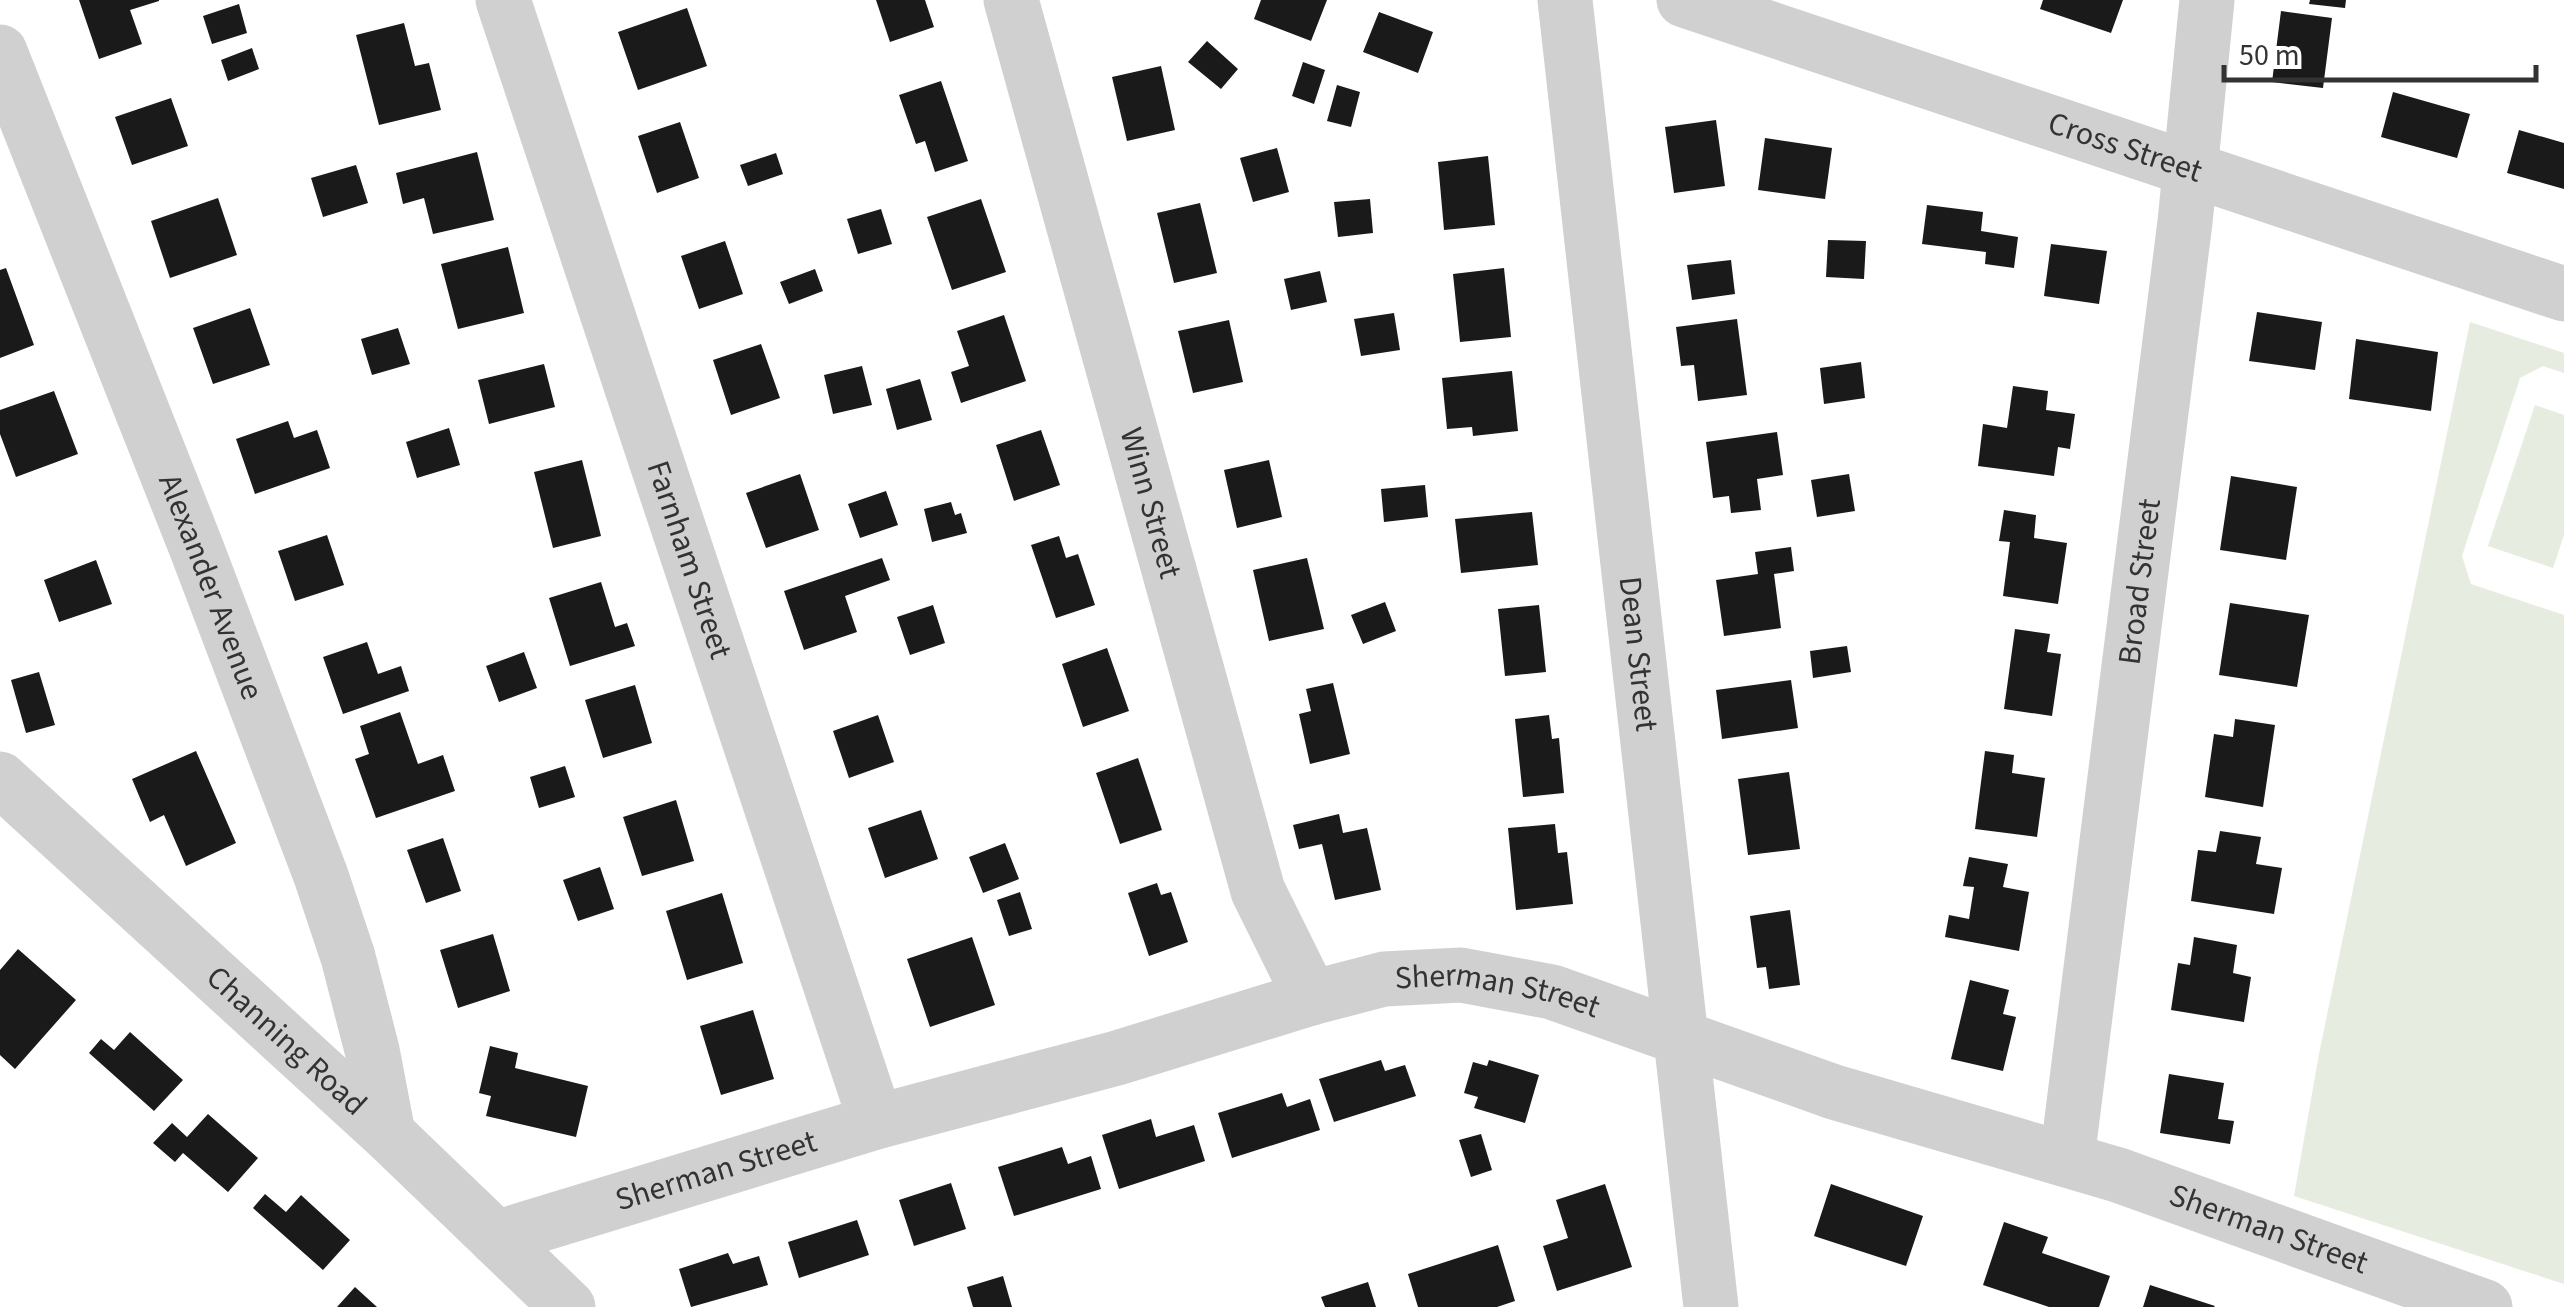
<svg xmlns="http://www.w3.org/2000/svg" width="2564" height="1307" viewBox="0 0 2564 1307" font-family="'Source Sans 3',sans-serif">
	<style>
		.green { fill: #e6ecdf }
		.building { fill: #1a1a1a }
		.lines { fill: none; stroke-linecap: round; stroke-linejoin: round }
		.minor { stroke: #d0d0d0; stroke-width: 55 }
		.labels { text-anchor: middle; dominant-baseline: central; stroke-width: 10; stroke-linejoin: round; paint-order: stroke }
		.street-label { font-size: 32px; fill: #333; stroke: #fff }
	</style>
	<rect width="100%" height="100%" fill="#fff"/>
	<path class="green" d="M2470,322l94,31v20l-21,-7 -23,12 -58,178 9,28 93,31v669l-270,-88 25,-142z
		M2535,405l29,10v120l-11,33 -65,-22z"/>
	<path class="building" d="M79,0h80v1l-29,9 12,34 -43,15z
		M876,0h49l9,27 -44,15z
		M1261,0h66l-16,41 -57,-22z
		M2043,0h80l-12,33 -71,-24z
		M2310,0h36l-1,8 -36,-4z
		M239,4l8,29 -35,11 -9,-28z
		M687,8l20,58 -69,24 -20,-58z
		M2281,11l51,7 -9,70 -51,-6z
		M1379,12l54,20 -15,41 -55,-21z
		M404,23l11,43 14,-3 12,47 -62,15 -23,-90z
		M1207,41l31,28 -17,20 -33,-27z
		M252,48l7,21 -31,12 -7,-21z
		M1303,62l22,8 -11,34 -22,-8z
		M1161,66l14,64 -48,11 -15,-64z
		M941,81l27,80 -33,11 -10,-31 -9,3 -17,-49z
		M1337,85l23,7 -9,35 -24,-6z
		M2393,92l77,22 -13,44 -76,-21z
		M171,98l17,48 -56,19 -17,-48z
		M1716,120l9,66 -51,7 -9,-66z
		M680,122l19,56 -42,15 -19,-57z
		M2519,130l45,13v46l-57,-16z
		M1765,138l67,10 -7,51 -67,-9z
		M1277,148l12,44 -36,10 -13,-44z
		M477,152l17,68 -61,14 -9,-36 -21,6 -7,-31z
		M776,153l7,21 -35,12 -8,-21z
		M1488,156l7,69 -51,5 -6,-68z
		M356,165l12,38 -45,14 -12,-39z
		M218,198l19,57 -67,23 -19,-57z
		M981,199l25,73 -54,18 -25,-73z
		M1370,199l3,34 -35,4 -4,-35z
		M1200,203l17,70 -43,10 -17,-70z
		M1927,205l56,7 -2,19 37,6 -4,31 -29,-4 1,-12 -64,-8z
		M881,209l11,35 -34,10 -11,-35z
		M1828,240l38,1 -2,38 -38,-2z
		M725,241l18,53 -44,15 -18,-53z
		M2051,244l56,7 -8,53 -55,-8z
		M508,247l16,66 -66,16 -17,-65z
		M1731,260l4,34 -43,6 -5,-35z
		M6,268l28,77 -34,13v-88z
		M1504,268l7,69 -51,5 -7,-68z
		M815,269l8,22 -34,13 -9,-22z
		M1320,271l7,31 -36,8 -7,-31z
		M250,308l20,57 -57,19 -20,-56z
		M2257,312l65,10 -7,48 -66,-9z
		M1394,313l6,37 -39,6 -7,-37z
		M1004,315l22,66 -65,22 -10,-31 18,-6 -12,-35z
		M1737,319l10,76 -49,6 -4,-36 -13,1 -5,-39z
		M1229,320l14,62 -50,11 -15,-62z
		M398,328l12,36 -38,11 -11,-36z
		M2356,339l82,13 -7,59 -82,-12z
		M761,344l19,54 -49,17 -18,-55z
		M1861,362l4,36 -41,6 -4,-36z
		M544,364l11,43 -66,17 -11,-44z
		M862,366l10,39 -39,9 -9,-39z
		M1512,371l6,60 -45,5 -1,-9 -25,2 -5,-51z
		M920,379l12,41 -35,10 -11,-41z
		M2013,386l35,5 -2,19 29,4 -5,35 -12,-2 -4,29 -76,-10 5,-42 24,4z
		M54,391l24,63 -62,23 -16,-43v-24z
		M288,421l6,17 23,-8 13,38 -75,26 -19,-55z
		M449,428l11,37 -43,13 -11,-36z
		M1041,430l19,55 -46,16 -18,-56z
		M1777,432l6,43 -26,4 4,31 -30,3 -2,-17 -16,2 -7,-56z
		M582,460l19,76 -48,12 -19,-76z
		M1269,460l13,57 -45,11 -13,-58z
		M800,474l19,56 -53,18 -20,-55z
		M1849,474l6,37 -38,6 -6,-37z
		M2231,476l66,11 -11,73 -66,-10z
		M1425,485l3,32 -44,5 -3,-33z
		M886,491l12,34 -38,13 -12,-34z
		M951,502l4,13 6,-2 6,20 -35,9 -8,-33z
		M2004,510l32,5 -2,23 33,5 -9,61 -55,-8 7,-54 -11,-1z
		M1532,512l6,53 -77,8 -6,-54z
		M327,535l17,50 -49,16 -17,-50z
		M1059,536l7,22 12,-4 17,51 -39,13 -25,-73z
		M1791,547l3,24 -20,3 7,54 -57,8 -8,-56 42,-6 -3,-22z
		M882,558l8,22 -45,16 12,36 -53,18 -20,-59z
		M1307,558l17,71 -55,12 -16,-71z
		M96,560l16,44 -53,18 -15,-42z
		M601,582l14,45 12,-4 8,23 -65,20 -21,-68z
		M1385,602l11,29 -33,13 -12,-29z
		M2230,603l79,12 -12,72 -78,-12z
		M933,605l12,38 -35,12 -13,-38z
		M1539,605l7,67 -41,4 -7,-67z
		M2015,629l35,5 -3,18 14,2 -9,62 -48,-7z
		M367,642l11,32 23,-8 8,25 -66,23 -20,-57z
		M1847,646l4,26 -38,6 -3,-27z
		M1107,648l22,63 -46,16 -21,-63z
		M524,652l13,36 -38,14 -13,-36z
		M39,672l16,53 -29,8 -15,-53z
		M1791,680l7,48 -76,11 -6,-49z
		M1333,683l17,71 -40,10 -11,-50 12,-3 -5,-22z
		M635,685l17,58 -49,15 -18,-58z
		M400,712l18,52 25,-9 12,36 -79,27 -21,-59 14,-5 -9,-28z
		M878,715l16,47 -45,16 -16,-47z
		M1549,715l3,24 7,-1 5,55 -41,4 -8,-78z
		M2235,719l40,6 -12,82 -58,-10 9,-63 19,3z
		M196,751l40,92 -50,23 -22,-51 -14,7 -18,-43z
		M1985,751l29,4 -2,18 33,5 -8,59 -62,-8z
		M1138,758l24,72 -42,14 -24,-71z
		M565,766l10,31 -36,11 -9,-31z
		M1789,772l11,77 -52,6 -10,-76z
		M676,800l18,61 -52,15 -19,-59z
		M921,810l17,49 -53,19 -17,-50z
		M1339,814l4,19 24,-5 14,62 -46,10 -13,-56 -23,5 -6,-24z
		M1555,824l3,29 9,-1 6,52 -57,6 -8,-82z
		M2220,831l41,6 -5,27 26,4 -8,46 -83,-13 7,-51 18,2z
		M443,838l18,53 -35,12 -19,-53z
		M1005,843l14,36 -36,14 -14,-36z
		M1969,857l39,7 -5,23 26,5 -10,59 -74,-14 4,-22 20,4 5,-32 -11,-1z
		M600,867l14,42 -36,12 -15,-41z
		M1157,883l4,12 10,-3 17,50 -39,14 -21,-63z
		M1020,892l12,37 -23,7 -12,-36z
		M722,893l21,70 -56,17 -21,-69z
		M1790,910l10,75 -31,4 -3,-22 -9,1 -7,-52z
		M493,934l17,57 -52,17 -18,-58z
		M972,937l23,68 -65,22 -23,-68z
		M2194,937l43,8 -4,28 18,4 -7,45 -73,-12 7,-47 12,2z
		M18,949l58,51 -61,69 -15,-14v-85z
		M1970,980l39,10 -6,24 13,3 -13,54 -52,-12z
		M753,1010l21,69 -53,16 -21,-69z
		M130,1032l53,48 -29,31 -65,-58 12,-14 13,11z
		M490,1046l28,7 -3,15 73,18 -12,51 -90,-21 5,-20 -12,-3z
		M1381,1060l4,11 20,-6 11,31 -82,26 -15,-43z
		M1489,1060l50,15 -14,48 -51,-15 4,-11 -14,-4 9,-31 14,4z
		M2169,1074l55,9 -6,36 16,2 -4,23 -70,-11z
		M1282,1093l5,14 23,-8 10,31 -88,28 -14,-45z
		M208,1114l50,44 -30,34 -45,-39 -8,9 -22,-19 19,-20 15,14z
		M1151,1119l5,18 38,-12 11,36 -86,28 -17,-54z
		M1481,1134l11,36 -21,7 -12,-37z
		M1062,1147l6,17 23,-8 10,33 -87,27 -16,-49z
		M951,1183l15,46 -52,17 -15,-46z
		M1605,1184l27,83 -75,24 -14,-45 25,-8 -12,-38z
		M1831,1184l92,32 -17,50 -92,-30z
		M265,1194l21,18 15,-17 49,45 -27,30 -70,-62z
		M857,1220l12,35 -70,23 -11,-36z
		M2004,1222l44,15 -6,16 68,23 -11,31h-50l-66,-22z
		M1498,1245l17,56 -18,6h-79l-10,-33z
		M728,1253l5,11 26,-8 9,29 -77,22 -12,-38z
		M1003,1276l9,31h-39l-6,-20z
		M1368,1282l8,25h-51l-4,-10z
		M2150,1285l65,21 -1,1h-71z
		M355,1287l22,20h-40z"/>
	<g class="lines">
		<g class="minor">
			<path id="s1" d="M503,0l373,1122"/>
			<path id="s2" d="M1011,0l247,891 53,107"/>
			<path id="s3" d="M1565,0l146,1307"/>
			<path id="s4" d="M1684,0l880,294"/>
			<path id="s5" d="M0,52l196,495 125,329 27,81 24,93 16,84"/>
			<path id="s6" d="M0,779l388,355 180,173"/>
			<path id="s7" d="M2067,1159l118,-937 22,-222"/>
			<path id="s8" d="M496,1238l380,-116 241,-64 194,-60 73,-19 77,-4 91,17 282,100 284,83 367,132"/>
		</g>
	</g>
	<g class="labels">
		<g class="street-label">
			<text stroke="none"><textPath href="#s4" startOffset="465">Cross Street</textPath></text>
			<text stroke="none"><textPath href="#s2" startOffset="522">Winn Street</textPath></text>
			<text stroke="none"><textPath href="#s1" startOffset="590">Farnham Street</textPath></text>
			<text stroke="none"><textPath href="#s7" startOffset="582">Broad Street</textPath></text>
			<text stroke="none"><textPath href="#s5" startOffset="575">Alexander Avenue</textPath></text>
			<text stroke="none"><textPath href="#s3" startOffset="658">Dean Street</textPath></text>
			<text stroke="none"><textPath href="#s8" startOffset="1040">Sherman Street</textPath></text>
			<text stroke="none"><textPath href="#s6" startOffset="388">Channing Road</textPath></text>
			<text stroke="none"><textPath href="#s8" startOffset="230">Sherman Street</textPath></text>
			<text stroke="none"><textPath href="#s8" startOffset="1850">Sherman Street</textPath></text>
		</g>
	</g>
	<path d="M2224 65v15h312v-15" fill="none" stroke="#333333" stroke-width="5"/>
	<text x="2239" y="65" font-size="30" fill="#333333" stroke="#ffffff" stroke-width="8" paint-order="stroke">50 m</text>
</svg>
